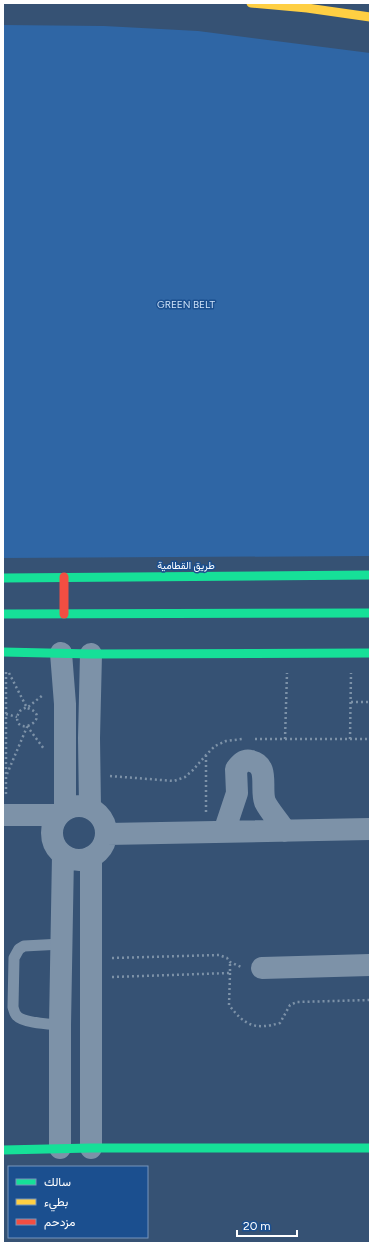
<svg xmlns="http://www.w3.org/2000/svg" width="373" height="1246" viewBox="0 0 373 1246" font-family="Figtree,Vazirmatn,sans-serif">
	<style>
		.green { fill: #2f66a5 }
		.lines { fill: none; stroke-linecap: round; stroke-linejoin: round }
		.path { stroke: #7d92a8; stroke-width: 2.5; stroke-dasharray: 2 3; stroke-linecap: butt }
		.lane { stroke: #7d92a8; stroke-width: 11 }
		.street { stroke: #7d92a8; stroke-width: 22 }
		.fast { stroke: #16e098; stroke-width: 9 }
		.slow { stroke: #ffcf43; stroke-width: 9 }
		.jam { stroke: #f24e42; stroke-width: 9 }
		.labels { text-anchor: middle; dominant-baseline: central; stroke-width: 3; stroke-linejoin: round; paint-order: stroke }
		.park-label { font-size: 10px; fill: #cfe3fa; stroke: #1b4f8f }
		.street-label { font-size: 10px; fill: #fff; stroke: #1b4f8f }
	</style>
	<rect width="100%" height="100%" fill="#365274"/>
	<path class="green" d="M3,25l101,1 94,5 172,22v503l-367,2z"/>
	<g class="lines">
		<path class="path" d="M6,672v123
			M9,673l18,35c27,8 -10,31 -10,9 1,-3 2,-4 3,-6 2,-2 5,-3 8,-4 5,-4 10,-8 15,-12
			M351,702h19
			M6,714l11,3
			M27,726l17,23
			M255,739h115
			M285,739l2,-66
			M350,739l1,-66
			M7,774l20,-47
			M110,776l64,5 11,-4 8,-7 13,-15 9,-9 11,-5 16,-2
			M206,812v-57
			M112,958l107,-3 8,3 3,4 11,5
			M230,973l-1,32c16,21 26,25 51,18l10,-18 7,-3 73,-2
			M112,977l118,-4v-11"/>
		<path class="lane" d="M60,1025c-10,-1 -37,-2 -43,-9 -3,-3 -3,-6 -4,-9l1,-49 5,-9 5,-3 38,-2"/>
		<path class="street" d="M61,653l4,51v105
			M52 833a27 27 0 1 1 54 0a27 27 0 1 1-54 0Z
			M90,807l-1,-69 2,-84
			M3,815h55
			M224,832l13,-39 -1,-24c4,-5 8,-10 15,-8 19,4 9,28 14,41 5,10 14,19 20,29
			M107,834l263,-5
			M262,968l108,-3
			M60,1148v-123l3,-170
			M91,1148v-291"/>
		<path class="fast" d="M3,578l367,-3
			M3,614l367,-1
			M3,652l88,2 279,-1
			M3,1150l88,-2h279"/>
		<path class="slow" d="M251,3l56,5 63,9"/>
		<path class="jam" d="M64,577v37"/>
	</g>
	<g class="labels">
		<g class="park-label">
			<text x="186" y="304">GREEN BELT</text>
		</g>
		<g class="street-label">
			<text x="186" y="565">طريق القطامية</text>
		</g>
	</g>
	<rect width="373" height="1246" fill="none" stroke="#ffffff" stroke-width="8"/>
	<rect x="8" y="1166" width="140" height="72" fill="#1b4f8f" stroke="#7695bc"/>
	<rect x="16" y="1179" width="20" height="6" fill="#16e098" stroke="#7695bc"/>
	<text x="44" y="1186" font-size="12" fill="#ffffff">سالك</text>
	<rect x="16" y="1199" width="20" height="6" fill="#ffcf43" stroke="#7695bc"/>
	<text x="44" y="1206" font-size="12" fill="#ffffff">بطيء</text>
	<rect x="16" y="1219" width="20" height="6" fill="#f24e42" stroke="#7695bc"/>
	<text x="44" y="1226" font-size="12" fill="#ffffff">مزدحم</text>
	<path d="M237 1230v6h60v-6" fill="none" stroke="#ffffff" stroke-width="2"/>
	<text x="243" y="1230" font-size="12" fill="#ffffff" stroke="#1b4f8f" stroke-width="3" paint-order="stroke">20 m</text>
</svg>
